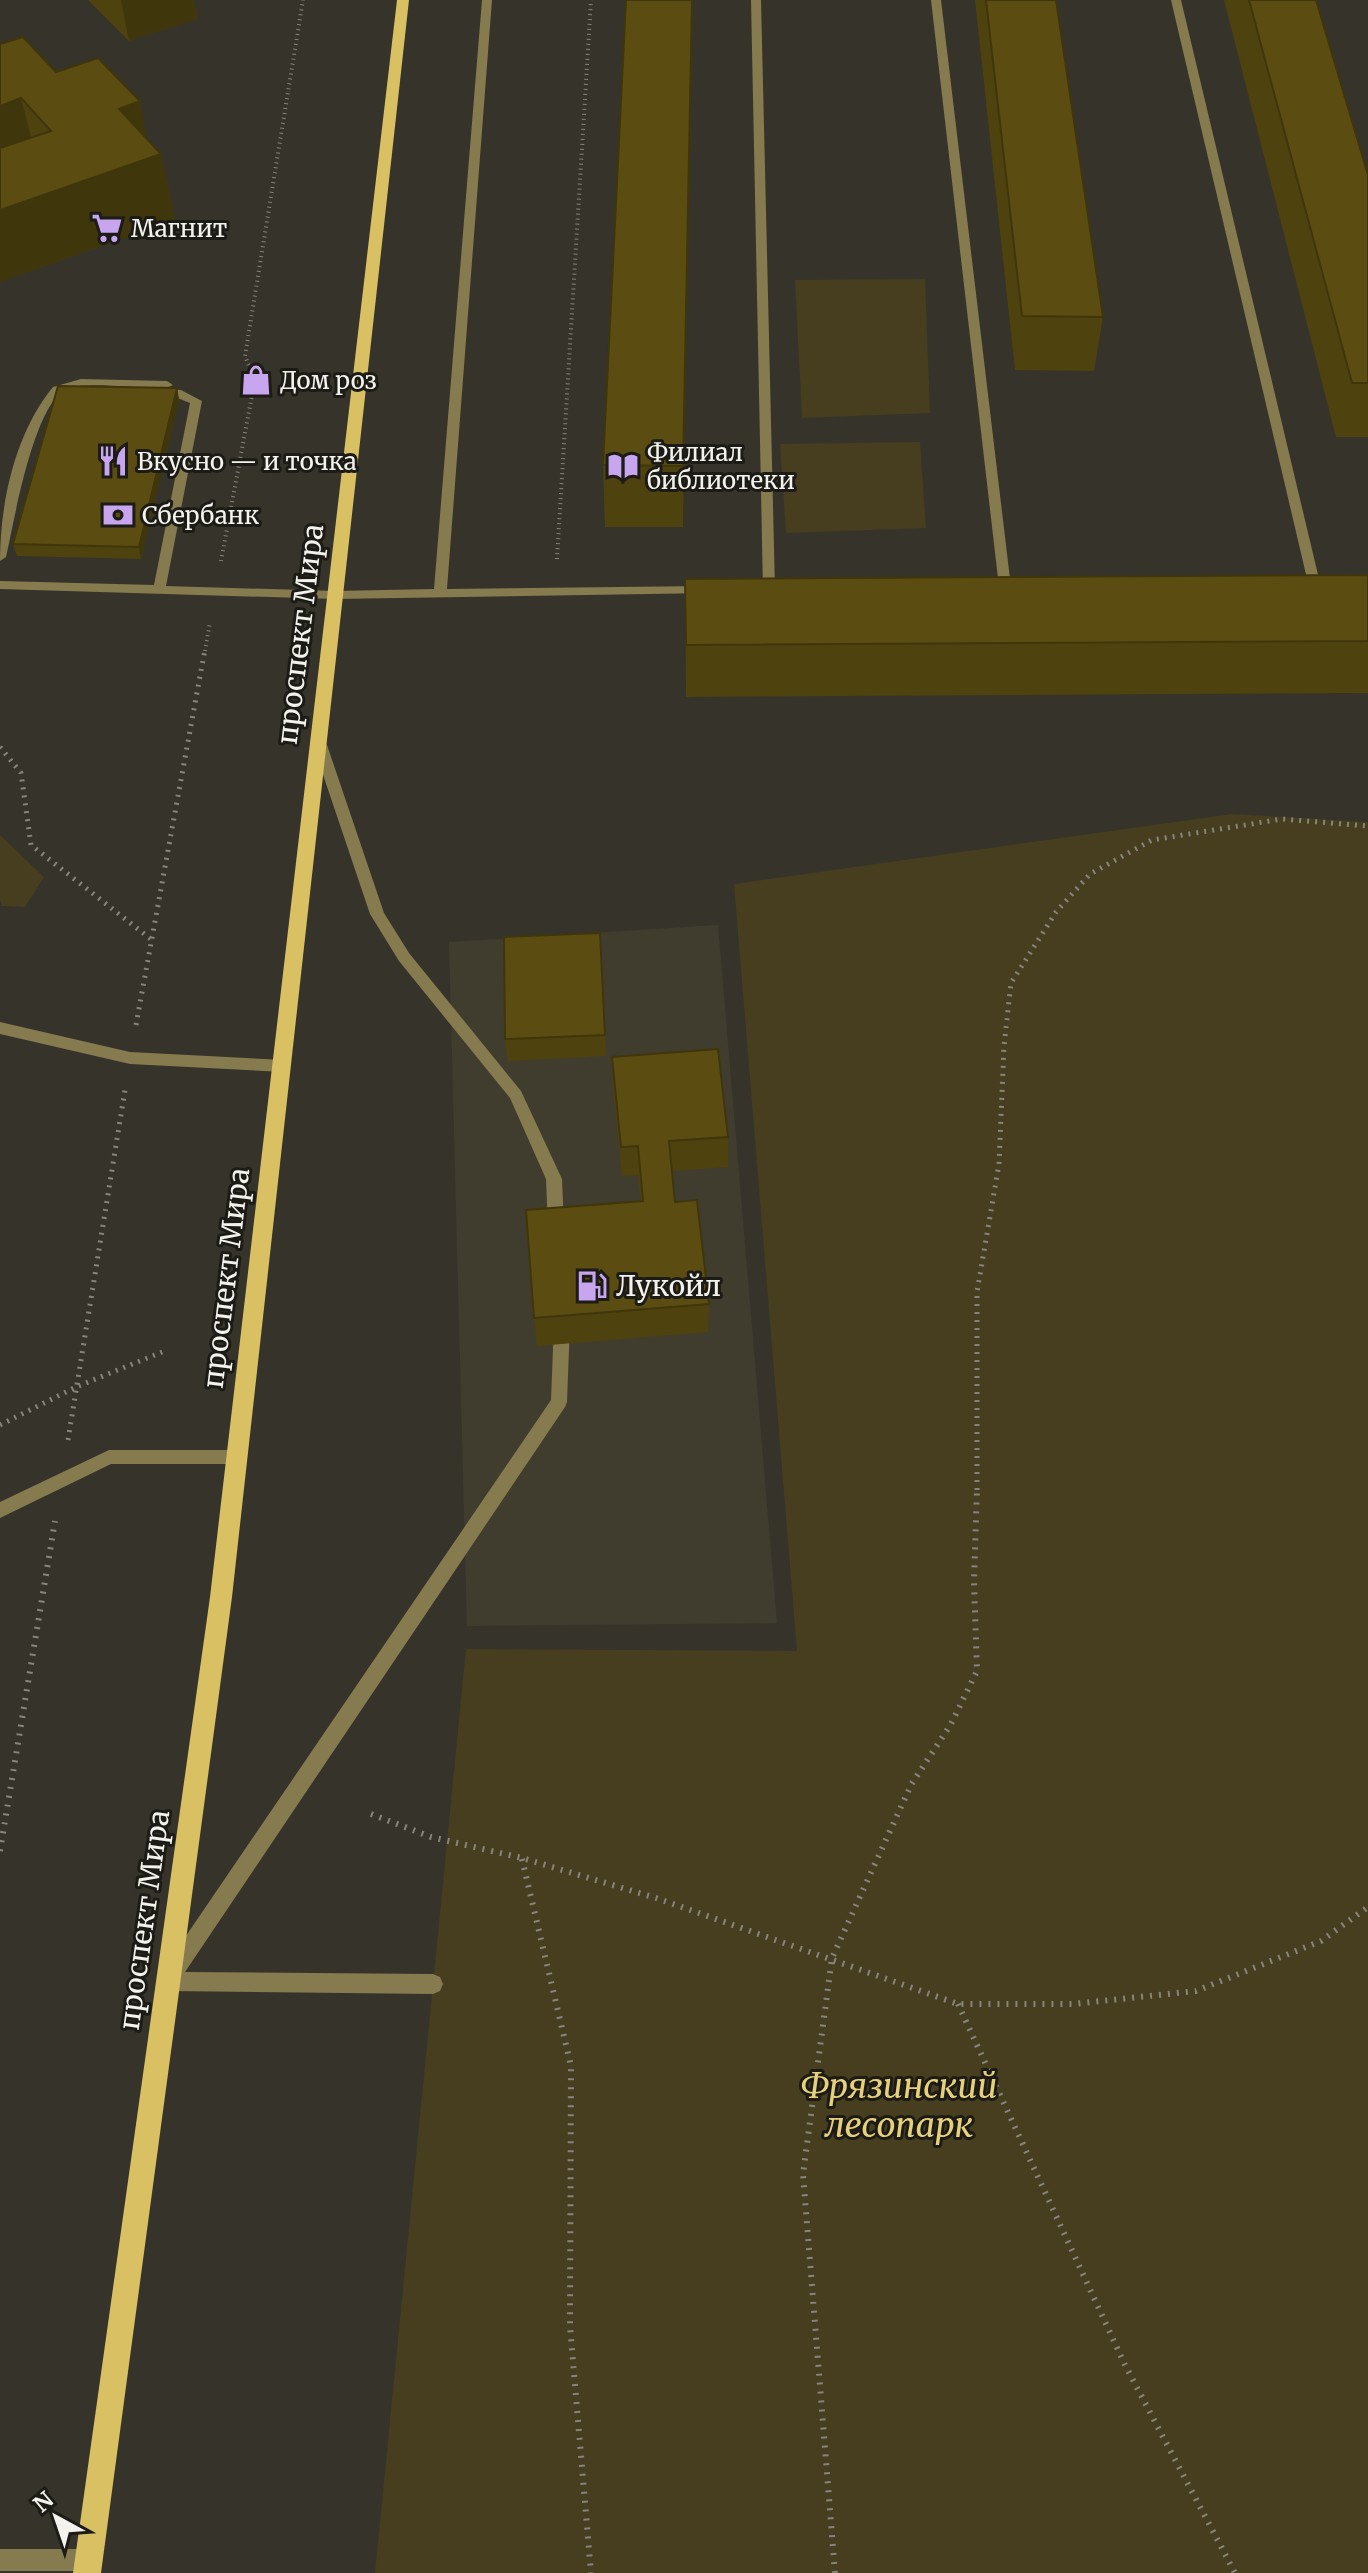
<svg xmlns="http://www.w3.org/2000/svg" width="1368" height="2573" viewBox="0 0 1368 2573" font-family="Merriweather,serif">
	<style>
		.built { fill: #413d2e }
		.green { fill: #463e1f }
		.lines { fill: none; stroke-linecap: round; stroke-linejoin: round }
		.path-far2 { stroke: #87847d; stroke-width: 4; stroke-dasharray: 1 4; stroke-linecap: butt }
		.path-far1 { stroke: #87847d; stroke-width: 5; stroke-dasharray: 2 6; stroke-linecap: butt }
		.path { stroke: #87847d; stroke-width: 6; stroke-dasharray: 2 7; stroke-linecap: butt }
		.lane { fill: #867a4f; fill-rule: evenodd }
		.street { fill: #867a4f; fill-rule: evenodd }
		.primary { fill: #d9c063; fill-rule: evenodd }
		.wall { fill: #4e420f }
		.shaded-wall { fill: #40360c }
		.building { fill: #5b4d11; stroke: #40360c; stroke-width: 2 }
		.labels { text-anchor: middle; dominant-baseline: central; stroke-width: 6; stroke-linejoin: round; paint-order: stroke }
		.far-poi-label { font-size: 24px; fill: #f4f2ec; stroke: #1c1b16; text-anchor: start }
		.street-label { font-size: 28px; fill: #f4f2ec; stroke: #1c1b16 }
		.poi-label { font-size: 28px; fill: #f4f2ec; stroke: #1c1b16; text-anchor: start }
		.near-park-label { font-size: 34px; font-style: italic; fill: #e7d07b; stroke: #1c1b16 }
	</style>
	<rect width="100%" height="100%" fill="#36332a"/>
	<path class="built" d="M718,925l59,698 -310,3 -18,-684z"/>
	<path class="green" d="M925,279l5,134 -128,5 -7,-138z
		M920,442l6,86 -140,5 -6,-89z
		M1232,814l136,8v1751h-993l91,-924 331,2 -63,-767z
		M0,835l44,42 -19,30 -23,-1 -2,-6z"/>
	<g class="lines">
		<path class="path-far2" d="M557,559l34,-559
			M221,561l32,-171 1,-12 -9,-22 58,-356
			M205,651l5,-29"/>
		<path class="path-far1" d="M0,747l21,26 10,72 121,95
			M136,1025l69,-376
			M0,1425l76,-38 91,-37
			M68,1440l57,-350
			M977,1490v-198l22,-128 5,-118 7,-63 45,-71 34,-38 62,-34 130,-21 86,7"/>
		<path class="path" d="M371,1814l60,23 91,21 134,40 302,106h115l123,-13 125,-50 47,-34
			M0,1851l55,-330
			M522,1859l49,207 -1,260 21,247
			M958,2004l167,361 110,208
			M835,2573l-32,-399 29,-216 79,-173 40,-61 26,-53 -3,-89 3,-94"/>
		<path class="lane" d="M482,0h10l-45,589 259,-3 6,4 -1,3 -376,6 -335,-10v-8l154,4 36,-182 -15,-6 -23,-2 -2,-3 5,-4c-22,0 -66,-6 -86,0 -35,11 -55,135 -63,169l-6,4c0,-58 15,-128 53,-174l28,-8 86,2 6,4 -9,4 17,1 21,11 -36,185 169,5 99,-2z
			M751,0h10l14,590 -6,4 -6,-4z
			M931,0h10l70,587 -6,4 -6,-4z
			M1171,0h10l139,583 -6,4 -6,-4z
			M320,740l7,5 57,168 25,40 112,138 41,88 2,49 -2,5h-12l-2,-5 -2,-49 -36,-81 -111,-137 -29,-47 -57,-169z
			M562,1316l6,2 2,5 -3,79 -2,5 -380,565 248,2 7,3 3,7 -3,7 -7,3 -266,-3 -7,-3 -3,-7 3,-7 391,-574 3,-77 2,-5z
			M109,1450h128l6,2 2,5 -2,5 -6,2h-126l-111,54v-16z"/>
		<path class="street" d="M0,1022l130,30 154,8 7,6 -7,6 -154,-8 -130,-30z
			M0,2549h88l8,3 3,8 -3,8 -8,3h-88z"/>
		<path class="primary" d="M397,0h12l-177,1597 -131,976h-28l137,-976z"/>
	</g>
	<path class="wall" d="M88,0h106l3,19 -68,22z
		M693,0l-10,527h-78l-2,-62z
		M975,0h81l47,317 -9,54 -79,-1z
		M1224,0h92l52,175v262h-32z
		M0,44l56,28 91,67 14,15 14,66 -175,62z
		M177,388l2,12 -38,159 -124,-3 -4,-12z
		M1368,575v118l-682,4 -1,-118z
		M600,933l6,123 -98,5 -3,-22z
		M612,1057l116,80v30l-56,4 3,31 34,102 -1,28 -171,14 -3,-28 107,-117 -3,-26 -16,1 -9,-89z"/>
	<path class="shaded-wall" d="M121,0h73l3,19 -68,22z
		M692,0h1l-10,527v-61z
		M21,98l17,66 -38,13v-71z
		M140,101l11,57 10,-4 14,66 -175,62v-72l119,-101z
		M177,388l2,12 -38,159 -2,-12z"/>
	<path class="building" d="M626,0h66l-9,466 -80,-1z
		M986,0h70l47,317 -81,-1z
		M1249,0h67l52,175v208h-16z
		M23,37l33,35 42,-14 42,43 -21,8 42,45 -161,56v-62l51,-17 -30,-33 -21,8v-62z
		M58,386l119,2 -38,159 -126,-3z
		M1368,575v66l-682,4 -1,-66z
		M600,933l5,102 -100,4 -1,-102z
		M718,1049l10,88 -59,4 6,61 22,-2 12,104 -175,14 -8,-108 117,-9 -5,-55 -17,1 -9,-90z"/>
	<defs>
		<g id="supermarket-bare" transform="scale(2.4)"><path d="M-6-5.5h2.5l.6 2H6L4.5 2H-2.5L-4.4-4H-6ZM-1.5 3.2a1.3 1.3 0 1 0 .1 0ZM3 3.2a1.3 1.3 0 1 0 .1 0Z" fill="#c7a6ef" stroke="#1c1b16" stroke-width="2.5" paint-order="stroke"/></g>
		<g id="shop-bare" transform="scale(2.4)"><path d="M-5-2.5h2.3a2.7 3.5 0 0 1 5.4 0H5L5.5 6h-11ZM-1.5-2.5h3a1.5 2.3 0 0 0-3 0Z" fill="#c7a6ef" stroke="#1c1b16" stroke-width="2.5" paint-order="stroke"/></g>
		<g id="restaurant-bare" transform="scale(2.4)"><path d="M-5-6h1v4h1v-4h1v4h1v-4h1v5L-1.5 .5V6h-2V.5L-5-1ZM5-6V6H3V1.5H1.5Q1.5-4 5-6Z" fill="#c7a6ef" stroke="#1c1b16" stroke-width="2.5" paint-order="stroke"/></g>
		<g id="library-bare" transform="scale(2.4)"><path d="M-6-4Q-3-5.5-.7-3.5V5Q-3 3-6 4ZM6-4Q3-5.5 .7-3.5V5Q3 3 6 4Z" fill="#c7a6ef" stroke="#1c1b16" stroke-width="2.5" paint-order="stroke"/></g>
		<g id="bank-bare" transform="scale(2.4)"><path d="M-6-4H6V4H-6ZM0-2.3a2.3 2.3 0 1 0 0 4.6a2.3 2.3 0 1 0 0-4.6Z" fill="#c7a6ef" stroke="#1c1b16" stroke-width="2.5" paint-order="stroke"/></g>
		<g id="fuel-bare" transform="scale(2.4)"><path d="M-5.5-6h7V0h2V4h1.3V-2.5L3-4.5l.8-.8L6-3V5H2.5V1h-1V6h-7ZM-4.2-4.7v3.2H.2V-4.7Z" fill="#c7a6ef" stroke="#1c1b16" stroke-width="2.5" paint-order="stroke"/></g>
	</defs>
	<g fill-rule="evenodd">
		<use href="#supermarket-bare" x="107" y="228"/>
		<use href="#shop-bare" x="256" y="380"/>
		<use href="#restaurant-bare" x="113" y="461"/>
		<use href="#library-bare" x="623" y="466"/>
		<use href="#bank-bare" x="118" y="515"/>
		<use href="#fuel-bare" x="592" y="1286"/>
	</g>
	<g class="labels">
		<g class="far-poi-label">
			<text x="131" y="228">Магнит</text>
			<text x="280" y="380">Дом роз</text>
			<text x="647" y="452">Филиал<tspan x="647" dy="28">библиотеки</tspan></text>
			<text x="137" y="461">Вкусно — и точка</text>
			<text x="142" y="515">Сбербанк</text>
		</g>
		<g class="street-label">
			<text transform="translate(300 634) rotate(-83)">проспект Мира</text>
			<text transform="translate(226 1278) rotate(-83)">проспект Мира</text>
			<text transform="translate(144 1920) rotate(-82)">проспект Мира</text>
		</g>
		<g class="poi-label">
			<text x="616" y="1286">Лукойл</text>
		</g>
		<g class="near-park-label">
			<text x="899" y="2086">Фрязинский<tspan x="899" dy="39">лесопарк</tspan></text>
		</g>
	</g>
	<g transform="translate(56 2517) rotate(320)" stroke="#1c1b16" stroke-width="6" paint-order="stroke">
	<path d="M0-6L14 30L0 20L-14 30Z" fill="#f4f2ec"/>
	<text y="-12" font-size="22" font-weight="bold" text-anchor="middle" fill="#f4f2ec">N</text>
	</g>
</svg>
